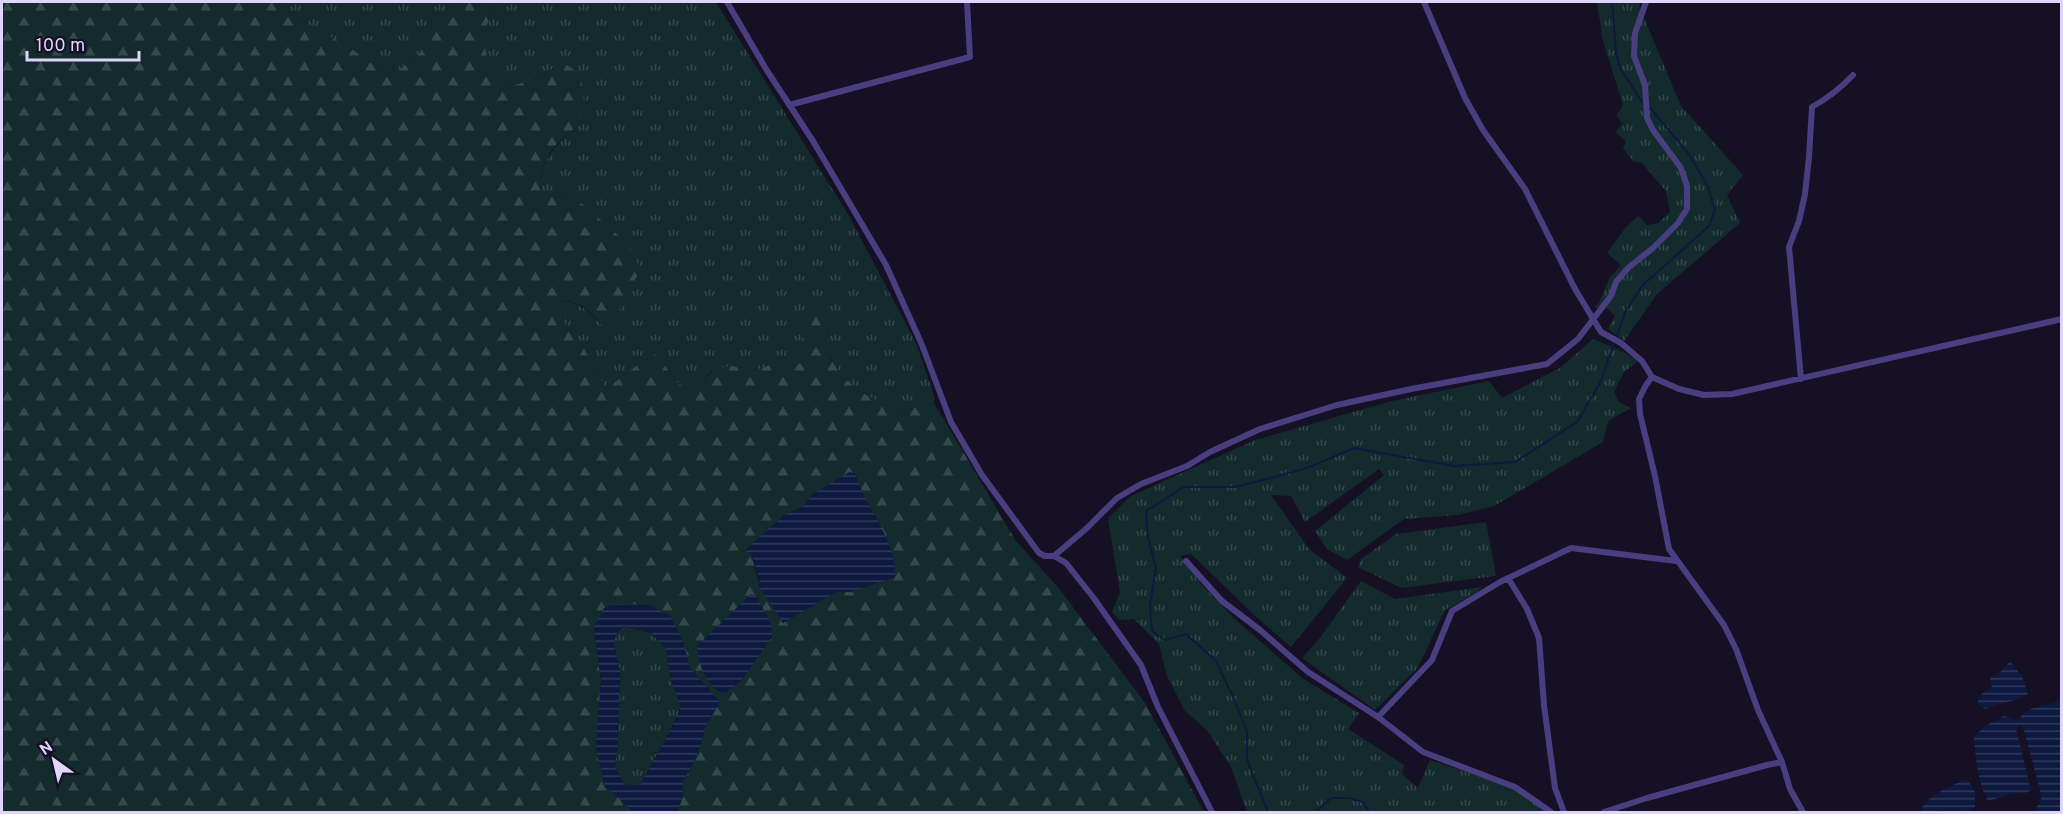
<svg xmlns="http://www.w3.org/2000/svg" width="2063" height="814" viewBox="0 0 2063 814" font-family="Overpass,sans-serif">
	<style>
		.grass { fill: url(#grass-tufts) }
		.forest { fill: url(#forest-firs); fill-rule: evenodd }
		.water { fill: url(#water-rules); fill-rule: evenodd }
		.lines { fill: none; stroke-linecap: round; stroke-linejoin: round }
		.stream { stroke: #0d193f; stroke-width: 2 }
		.minor { stroke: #493e7f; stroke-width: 6 }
	</style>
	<defs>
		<pattern id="grass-tufts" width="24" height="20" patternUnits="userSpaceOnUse" patternTransform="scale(1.5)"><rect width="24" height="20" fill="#132b2d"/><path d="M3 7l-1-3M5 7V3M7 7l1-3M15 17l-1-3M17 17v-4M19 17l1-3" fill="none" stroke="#35494c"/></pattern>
		<pattern id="forest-firs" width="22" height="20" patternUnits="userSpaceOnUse" patternTransform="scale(1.5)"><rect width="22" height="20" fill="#132b2d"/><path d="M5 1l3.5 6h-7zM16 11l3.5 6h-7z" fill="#35494c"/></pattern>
		<pattern id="water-rules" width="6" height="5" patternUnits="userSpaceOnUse" patternTransform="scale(1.5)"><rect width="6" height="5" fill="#0d193f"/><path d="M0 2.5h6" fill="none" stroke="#303a5c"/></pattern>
	</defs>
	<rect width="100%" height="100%" fill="#161024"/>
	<path class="grass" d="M275,2h177c-16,27 -33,67 -67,71l-40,-29 -23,-11z
		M495,2h221l133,214 67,127 19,55 -1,5 -33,8 -6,-1 -36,-19 -15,-13 -15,-23 -1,-39 -25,21 6,17c-6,14 -21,12 -33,8l-18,8 -27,-4 -20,5 -11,15 -12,3 -10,-6 -22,-29 -12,6 -38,29 -24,-44 -17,-21 -6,-23c23,-1 34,15 49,30l4,-11 7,-10 2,-13 16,-20 -59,-77 -26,-4 -12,-5c-2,-28 15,-45 34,-62l-20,-61 -34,17 -12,2c-17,-11 -25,-32 -23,-54 1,-11 10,-20 10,-31z
		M1597,2h44l-2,4 42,100 62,69 -16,20 13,28 -83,71 -33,47 -16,-12 7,-13 -8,-8 -12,-1 4,-4 11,-26 11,-12 -14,-12 19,-26 12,-11 9,9 11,-2 12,-11 -4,-21 -24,-28 -9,-2 -10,-13 3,-6 -10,-10 6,-8 -5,-9 6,-10 -20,-64z
		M1593,339l31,13 14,9 -14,11 -10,20 5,10 12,6 -23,13 -5,21 -109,64 -36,9 -54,4 -57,41 -20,-11 -12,-18 69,-56 -5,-6 -74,53 -14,-26 -20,-1 38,54 38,29 -56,69 -39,-34 -61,-59 -11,2 23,30 31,32 68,60 57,35 -11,16 56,36 -2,9 16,14 12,-28 85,28 33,24h-301l-16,-45 -24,-37 -22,-19 -18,-35 -8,-32 -25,-25 -15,1 -7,-8 8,-20 -12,-74 23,-22 124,-56 137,-39 97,-20 13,17 58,-30z
		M1486,522l10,54 -95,12 -43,-21 3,-8 35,-25z
		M1361,581l34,18 87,-12 -6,6 -31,17 -28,59 -42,41 -73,-52 17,-19z
		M624,626l27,7 15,16 4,28 11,30 -10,22 -31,56 -15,1 -10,-19 3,-29 2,-67 -6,-26 2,-11z"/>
	<path class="forest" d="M2,2h273l47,31 23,11 40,29c34,-4 51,-44 67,-71h43c0,11 -9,20 -10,31 -2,21 6,43 23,54 21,-4 38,-17 58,-22 4,2 9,4 11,8 11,14 7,40 -2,54 -4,6 -12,11 -17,16 -13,13 -20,31 -18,48l12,5 26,4 49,43 11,21 -1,13 -15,20 -3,13 -7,10 -4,12c-13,-16 -26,-33 -49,-31l6,23 17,21 24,44 38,-29 12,-6 22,29 10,6 12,-3 12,-15 5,-3 14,-2 27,4 18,-8c12,4 27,6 33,-8l-6,-17 2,-19 12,-6h6l5,4 1,40 15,22 15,13 36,19 6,1 33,-8 82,138 41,45 88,117 59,109h-532l5,-1 4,-9 3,-22 14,-27 8,-28 14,-23 -30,-34 -8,-29 -33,-34 -35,-1 -20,23 7,53 -5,69 9,37 29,26h-632zM850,472l5,2 40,103 -45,15h-14l-53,31 -26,-46 -5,-22 32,-40 18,-8 11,-13z"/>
	<path class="water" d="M850,472l5,2c11,34 41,65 40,103l-45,15h-14l-53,31 -25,-38 2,-3 -8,-27 -7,-5 39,-35 18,-8 11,-13z
		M751,594l5,2 15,27 1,14 -31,44 -17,13c-17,-7 -27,-31 -27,-48z
		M614,604l35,1 21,11 12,23 8,29 30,34 -14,23 -8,28 -14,27 -3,22 -4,9 -5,1h-38l-29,-26 -9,-37 5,-69 -7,-53 10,-19zM624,626l27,7 15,16 4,28 11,30 -10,22 -31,56 -15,1 -10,-19 3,-29 2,-67 -6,-26 2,-11z
		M2010,662l12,14 6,18c-7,5 -33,11 -43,15l-7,-4v-8l14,-10 -2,-9 8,-4z
		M2061,701v111h-28l8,-11 -1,-12 -17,-62 -3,-2 -4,4 15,61 -5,3h-11l-27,8c-11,-20 -12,-41 -14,-64l11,-11 19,-10 14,4 6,-7 9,-5z
		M1965,780l4,2 6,10v15c-9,7 -13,3 -23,3 -9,0 -19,3 -29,2l-2,-2c7,-15 29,-24 44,-30z"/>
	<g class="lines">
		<path class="stream" d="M1612,2l4,51 4,15 22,34
			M1268,812l-21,-52v-28l-13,-33 -18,-38 -30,-27 -21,6 -13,-9 -2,-26 6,-37 -8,-30 -2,-27 38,-24h51l32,-8 43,-12 44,-19 100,18 61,-4 62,-40 23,-39 26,-73 17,-25 66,-59 6,-16 -7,-23 -19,-33 -39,-46
			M1316,812l15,-14h18l14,4 6,10"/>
		<path class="minor" d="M727,2l39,67 47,72 73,124 36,80 29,77 31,53 57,78 6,3h9l12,7 27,34 48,68 17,42 54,105
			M1424,2l41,96 18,32 42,59 50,100 26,43 20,11 21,18 10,16 -6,8 -7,14 1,15 15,62 14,73 55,76 12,24 22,61 24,52 8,27 13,23
			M789,105l181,-48 -3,-55
			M1652,377l27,12 25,6 28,-1 330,-75
			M1801,379l-12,-132 10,-26 6,-27 4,-37 3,-50c16,-9 28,-18 41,-32
			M1054,556l33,-28 30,-30 24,-14 46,-18 23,-14 50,-23 77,-24 74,-16 136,-25 31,-25 33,-43 5,-14 12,-14 25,-20 25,-25 9,-14v-23l-6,-18 -28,-38 -6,-12 -2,-33 -11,-29 1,-23 11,-31
			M1186,561l36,40 38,29 48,42 70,45
			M1508,578l19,31 12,29 5,67 11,83 9,24
			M1551,812l-36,-25 -92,-35 -45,-35 54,-57 20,-49 48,-29 71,-34 105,13
			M1604,812l43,-14 120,-33 15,-3"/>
	</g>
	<rect width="2063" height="814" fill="none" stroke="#dfd5fc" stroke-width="6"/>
	<g transform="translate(54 760) rotate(326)" stroke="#161024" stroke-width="4.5" paint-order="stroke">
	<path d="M0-4.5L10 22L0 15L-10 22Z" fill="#dfd5fc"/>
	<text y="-9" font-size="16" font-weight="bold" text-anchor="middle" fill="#dfd5fc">N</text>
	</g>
	<path d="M27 51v9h112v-9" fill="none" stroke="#dfd5fc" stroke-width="3"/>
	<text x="36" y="51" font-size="18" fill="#dfd5fc" stroke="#161024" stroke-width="4.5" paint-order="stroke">100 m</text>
</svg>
